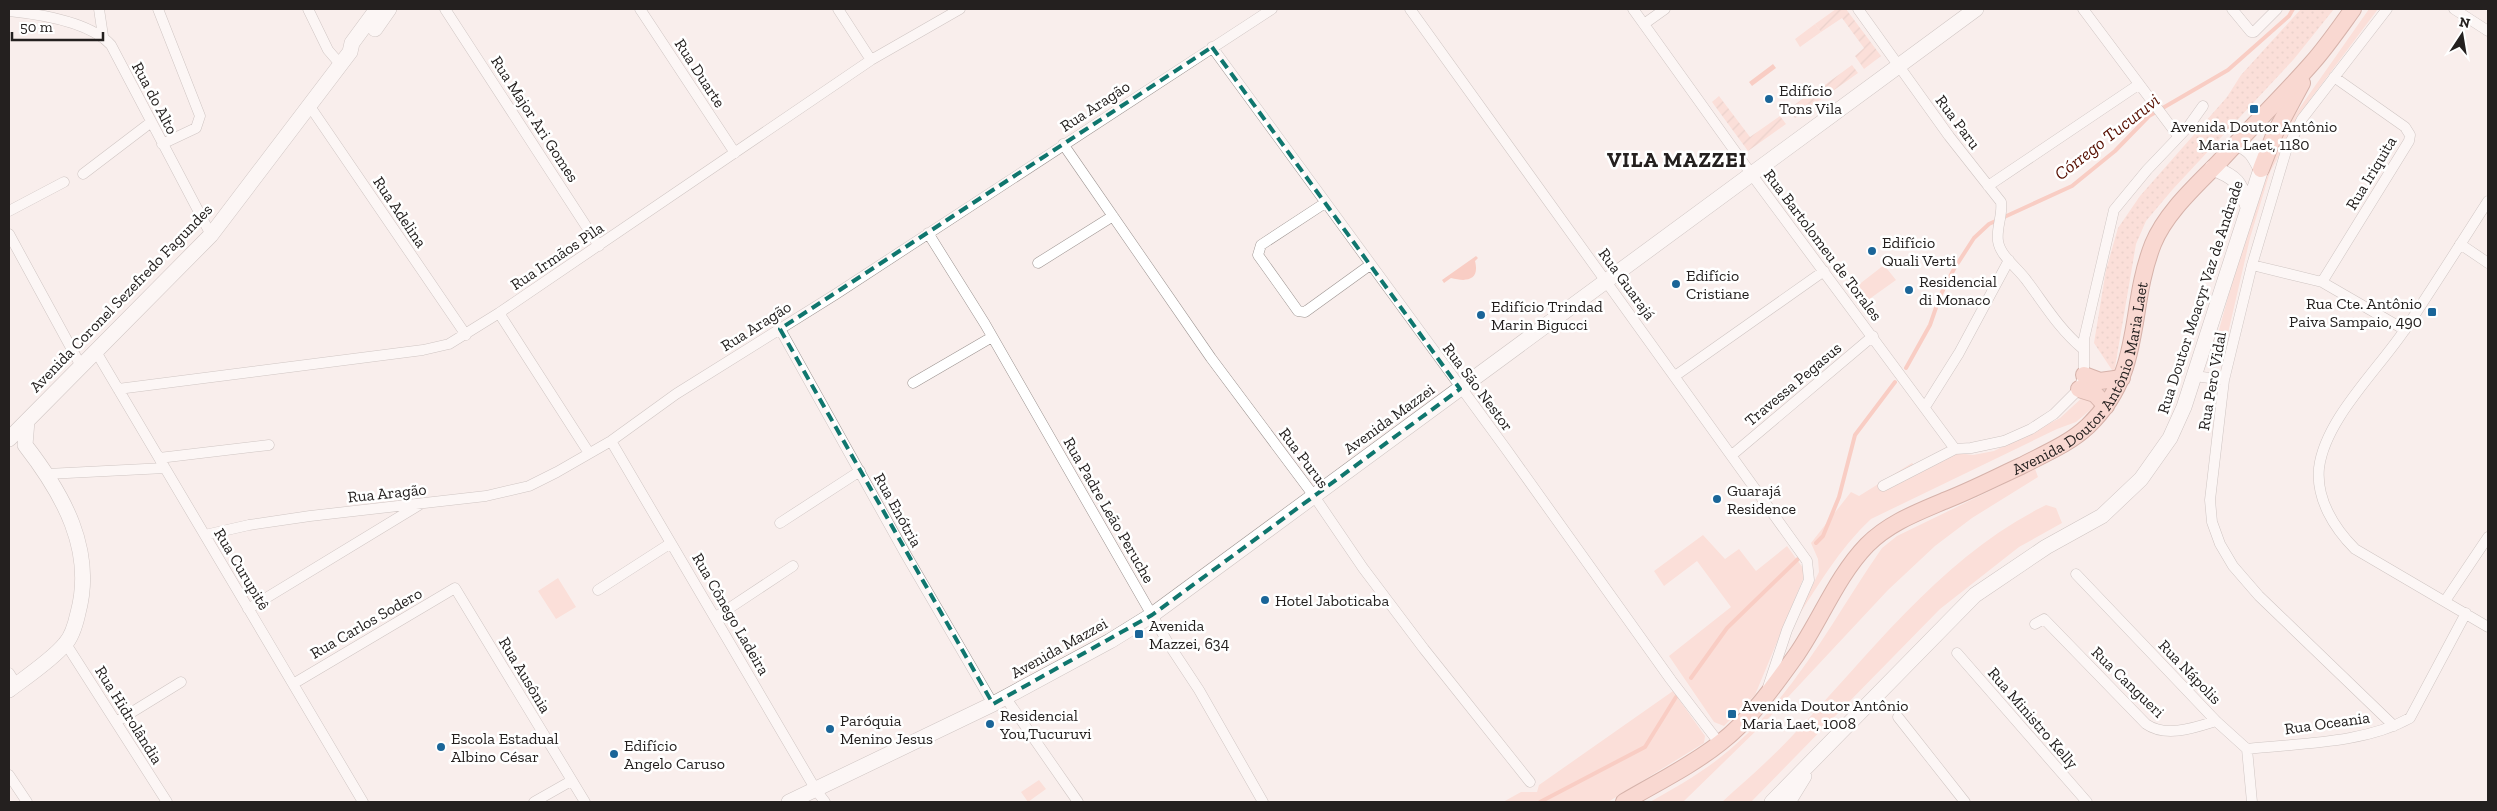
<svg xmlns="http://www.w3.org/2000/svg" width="2497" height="811" viewBox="0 0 2497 811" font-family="'Zilla Slab',serif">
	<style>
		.grass { fill: url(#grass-dots) }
		.park { fill: #fdccc0 }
		.garden { fill: url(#garden-furrows) }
		.water { fill: #f9a592 }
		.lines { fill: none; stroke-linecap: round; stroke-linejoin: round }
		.stream { stroke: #f9a592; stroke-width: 4 }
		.street-casing { stroke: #9c9390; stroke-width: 11 }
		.secondary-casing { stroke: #9c9390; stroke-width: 16 }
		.primary-casing { stroke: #ab695a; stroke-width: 18 }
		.street { stroke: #fff; stroke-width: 10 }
		.secondary { stroke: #fff; stroke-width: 15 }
		.primary { stroke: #f8bdaf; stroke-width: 16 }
		.marked { fill: none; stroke: #0f766e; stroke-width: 4; stroke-dasharray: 10 6; stroke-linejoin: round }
		.poi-dot { fill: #1a6598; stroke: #fff; stroke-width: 2 }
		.labels { text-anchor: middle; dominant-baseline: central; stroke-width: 5; stroke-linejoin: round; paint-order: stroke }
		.street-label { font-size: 16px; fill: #24201f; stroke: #fff }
		.poi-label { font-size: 16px; fill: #24201f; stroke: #fff; text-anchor: start }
		.water-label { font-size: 18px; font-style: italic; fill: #570f01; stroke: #fff }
		.district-label { font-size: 21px; font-weight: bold; letter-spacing: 1px; fill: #24201f; stroke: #fff }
	</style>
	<defs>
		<pattern id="grass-dots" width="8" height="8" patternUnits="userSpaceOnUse" patternTransform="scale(1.25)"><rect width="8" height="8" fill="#fdccc0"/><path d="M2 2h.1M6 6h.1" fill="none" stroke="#d9afa5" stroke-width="1.8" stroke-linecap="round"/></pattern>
		<pattern id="garden-furrows" width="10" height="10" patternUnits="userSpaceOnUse" patternTransform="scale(1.25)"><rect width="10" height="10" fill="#fdccc0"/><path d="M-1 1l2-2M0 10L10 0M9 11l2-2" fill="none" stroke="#d9afa5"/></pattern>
	</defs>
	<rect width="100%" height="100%" fill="#f9eeec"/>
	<path class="grass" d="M2301,9h33l-40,50 -121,130 -27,32 -10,23 -22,129 -20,-30 12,-73 12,-42 22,-32 87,-99 14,-22z"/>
	<path class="park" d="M2369,9h9l-69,92 -39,71 -20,66 -27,117 -1,4 -6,1 -2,-1 -1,-7 36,-132 33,-84 7,-13z
		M1815,24l6,8 -21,15 -5,-8z
		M1884,265l12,15 -28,20 -11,-14z
		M2089,395l6,11 -19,16 -19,7 -186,90c-32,30 -54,68 -77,104l25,-51 -1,-13 -7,-16 40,-51 8,4 53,-33 3,3 35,-14 23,3 21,-4 66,-33 24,-22z
		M2034,466l4,11 -66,41 -37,28 -47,44 -126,135 -79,77h-33c30,-17 60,-34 85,-57 62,-53 101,-131 147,-197l15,-12 103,-50z
		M2046,505l10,3 6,15 -43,24 -79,62 -189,193h-29c24,-22 50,-44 72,-68 78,-82 148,-178 252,-229z
		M1703,535l22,24 14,-10 17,22 31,-25 19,26 -51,123 -31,31 -10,-4 -45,-66 62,-49 -34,-46 -33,25 -10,-15z
		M558,578l18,29 -20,12 -18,-28z
		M1673,691l32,45 -1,7 -96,59h-105l18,-10h16l2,-7z
		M1039,780l7,9 -18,13 -7,-10z"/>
	<path class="garden" d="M1836,9h10l35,47 -17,13 -9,-13 9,-8 -22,-30 -21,14 -6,-8z
		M1852,65l6,8 -63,45 -6,-9 24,-18 5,5 3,-3 -3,-3z
		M1719,96l31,41 30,-21 6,8 -38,27 -36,-49z"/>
	<path class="water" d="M1773,64l3,4 -24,18 -3,-4z
		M1476,256l2,2 -3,3c5,20 -9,21 -24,17l-7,5 -2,-3z"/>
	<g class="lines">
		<path class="stream" d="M1906,368l24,-43 10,-29 14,-27 20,-31 15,-14 83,-38 43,-35 34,-35 79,-46 61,-54 4,-7
			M1816,543l7,-7 16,-39 16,-62 40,-53
			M1691,678l36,-50 71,-69
			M1540,802l105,-55 31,-50"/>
		<g class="street-casing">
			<path id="street" d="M99,9l4,27
				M158,9l42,107 -4,12 -34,16
				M308,9l20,41 12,14
				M445,9l154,237
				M640,9l95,144
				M838,9l33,51
				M1410,9l397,552 2,19 -22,50 -19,57
				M1633,9l119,166 203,274
				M1858,9l91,127 52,66c2,13 -5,26 -3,39 2,15 20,27 29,40 18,24 32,48 56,68
				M2083,9l95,127
				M2232,9l19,23h3l23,-23
				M2387,9l-85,110 -16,32 -34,114 -28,115 -14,120 2,22 8,22 13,22 26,30 135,130
				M2454,9l34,22
				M9,11c29,3 81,11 102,34l100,190
				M1644,24l21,-15
				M1212,47l294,402 165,231 49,64
				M309,105l157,230
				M1063,144l148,214 103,138 49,72 61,81 106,133
				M83,174l67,-51
				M1988,186l150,-101
				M2488,201c-27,42 -54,85 -82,127 -27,41 -81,91 -87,140 -3,31 15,60 36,81l133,78
				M1325,203l-64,42 -3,10 40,56 7,1 65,-47
				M9,211l55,-29
				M928,233l57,91 183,319 31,47 64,112
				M9,234l72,132
				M2460,244l28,19
				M1038,263l75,-47
				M2252,265l70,17 83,48
				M2322,282l87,-141 1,-6 -5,-8 -71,-50
				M499,313l90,140
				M780,329l125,224 88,151
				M95,350l268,452
				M1675,376l149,-105
				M2195,376l29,4
				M913,383l79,-46
				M118,389l305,-39 26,-6 50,-31 372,-253 89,-51
				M1925,407l34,-54 50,-93
				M611,441l205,349 9,12
				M1732,455l141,-119
				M159,458l110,-13
				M47,474l118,-6
				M1883,486l72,-37 16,-1 33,-7 27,-12 23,-15 25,-25 5,-14v-36l30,-129 33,-40 41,-43 15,-21
				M780,523l80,-52
				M205,535l44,-10 61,-9 176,-20 43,-10 28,-14 54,-31 65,-47 160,-100 436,-285
				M2076,574l140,147 31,28 5,53
				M598,590l73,-47
				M2445,601l43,-64
				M248,609l171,-104
				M716,617l77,-51
				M2035,624l9,-5 102,105c20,14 48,4 70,-3
				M66,644l101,158
				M1957,653l130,149
				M9,673l7,11
				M293,684l162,-96 130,214
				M1005,697l73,105
				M1898,717l67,85
				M116,722l65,-40
				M2247,749c53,-6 116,-5 163,-31l56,-105
				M9,775l18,27
				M534,802l37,-21"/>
		</g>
		<g class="secondary-casing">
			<path id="secondary" d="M375,29l14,-20
				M2212,168c25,9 28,15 36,39
				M9,439l202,-204 139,-183 2,-9 25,-34
				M9,690c16,-12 44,-31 56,-46 7,-7 11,-22 13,-31 17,-63 -15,-119 -53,-168l2,-24
				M789,802l204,-98 117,-63 42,-26 824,-606
				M1772,802l203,-207 71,-48 56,-31 39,-37 29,-41 14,-31 77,-238c-7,-14 -10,-20 -25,-26
				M1788,802l16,-26"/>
		</g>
		<g class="primary-casing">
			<g id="primary">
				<path d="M2261,169l14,-36 27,-50"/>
				<path d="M2084,375l16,6 22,-3"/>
				<path d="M2079,389l16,5 11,12"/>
				<path id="s1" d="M1624,802c32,-19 67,-36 96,-59 30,-23 55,-58 77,-89 24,-35 40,-78 70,-109 22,-22 49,-32 77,-44 26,-10 51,-23 77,-35 23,-12 48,-22 67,-40 57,-55 39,-116 65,-182 13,-32 44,-59 67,-83 30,-33 63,-65 92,-98 15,-17 28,-36 41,-54"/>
			</g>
		</g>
		<use href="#street" class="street"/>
		<use href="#secondary" class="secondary"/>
		<use href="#primary" class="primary"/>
	</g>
	<path d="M0 0H2497V811H0ZM1212,47l248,342 -308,226 -159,89 -213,-375z" fill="#f9eeec" fill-opacity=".55" fill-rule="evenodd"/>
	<path class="marked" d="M1212,47l248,342 -308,226 -159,89 -213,-375z"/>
	<g class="poi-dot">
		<circle cx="1769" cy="99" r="5"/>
		<rect x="2249" y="104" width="10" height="10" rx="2.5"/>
		<circle cx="1872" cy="251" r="5"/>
		<circle cx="1676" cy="284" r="5"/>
		<circle cx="1909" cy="290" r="5"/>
		<rect x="2427" y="307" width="10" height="10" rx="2.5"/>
		<circle cx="1481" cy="315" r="5"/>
		<circle cx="1717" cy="499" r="5"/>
		<circle cx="1265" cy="600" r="5"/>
		<rect x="1134" y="629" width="10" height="10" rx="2.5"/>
		<rect x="1727" y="709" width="10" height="10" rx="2.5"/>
		<circle cx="990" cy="724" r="5"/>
		<circle cx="830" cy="729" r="5"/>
		<circle cx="441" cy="747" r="5"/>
		<circle cx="614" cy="754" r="5"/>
	</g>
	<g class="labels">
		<g class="street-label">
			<text transform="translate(700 73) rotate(57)">Rua Duarte</text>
			<text transform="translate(155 98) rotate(62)">Rua do Alto</text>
			<text transform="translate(1095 106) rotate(-33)">Rua Aragão</text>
			<text transform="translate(535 119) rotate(57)">Rua Major Ari Gomes</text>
			<text transform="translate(1958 122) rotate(53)">Rua Paru</text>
			<text transform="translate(2371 173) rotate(-59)">Rua Iriquita</text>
			<text transform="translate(400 212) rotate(56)">Rua Adelina</text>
			<text transform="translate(1823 245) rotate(53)">Rua Bartolomeu de Torales</text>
			<text transform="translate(557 256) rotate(-34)">Rua Irmãos Pìla</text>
			<text transform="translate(1627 284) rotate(54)">Rua Guarajá</text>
			<text transform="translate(2200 297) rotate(-72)">Rua Doutor Moacyr Vaz de Andrade</text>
			<text transform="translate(121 298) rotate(-46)">Avenida Coronel Sezefredo Fagundes</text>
			<text transform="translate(756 326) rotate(-32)">Rua Aragão</text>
			<text stroke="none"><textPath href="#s1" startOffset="648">Avenida Doutor Antônio Maria Laet</textPath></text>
			<text transform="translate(2212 381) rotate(-80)">Rua Pero Vidal</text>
			<text transform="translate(1793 384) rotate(-40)">Travessa Pegasus</text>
			<text transform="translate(1478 387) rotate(53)">Rua São Nestor</text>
			<text transform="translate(1389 419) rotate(-36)">Avenida Mazzei</text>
			<text transform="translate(1304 458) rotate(53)">Rua Purus</text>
			<text transform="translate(387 493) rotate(-6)">Rua Aragão</text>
			<text transform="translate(898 510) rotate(61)">Rua Enótria</text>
			<text transform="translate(1109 510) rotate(60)">Rua Padre Leão Peruche</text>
			<text transform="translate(242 569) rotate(59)">Rua Curupitê</text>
			<text transform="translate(731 614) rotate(60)">Rua Cônego Ladeira</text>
			<text transform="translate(366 623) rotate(-30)">Rua Carlos Sodero</text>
			<text transform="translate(1059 648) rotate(-29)">Avenida Mazzei</text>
			<text transform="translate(2190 672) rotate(46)">Rua Nápolis</text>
			<text transform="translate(525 675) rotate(59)">Rua Ausônia</text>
			<text transform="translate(2128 682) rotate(44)">Rua Cangueri</text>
			<text transform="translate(129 715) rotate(58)">Rua Hidrolândia</text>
			<text transform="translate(2033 718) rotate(49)">Rua Ministro Kelly</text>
			<text transform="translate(2327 723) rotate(-8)">Rua Oceania</text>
		</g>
		<g class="poi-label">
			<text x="1779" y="90">Edifício<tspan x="1779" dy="18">Tons Vila</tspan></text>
			<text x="2254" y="126" text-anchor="middle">Avenida Doutor Antônio<tspan x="2254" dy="18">Maria Laet, 1180</tspan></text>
			<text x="1882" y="242">Edifício<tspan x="1882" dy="18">Quali Verti</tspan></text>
			<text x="1686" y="275">Edifício<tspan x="1686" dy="18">Cristiane</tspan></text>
			<text x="1919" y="281">Residencial<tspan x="1919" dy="18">di Monaco</tspan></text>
			<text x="2422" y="303" text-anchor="end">Rua Cte. Antônio<tspan x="2422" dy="18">Paiva Sampaio, 490</tspan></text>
			<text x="1491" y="306">Edifício Trindad<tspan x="1491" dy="18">Marin Bigucci</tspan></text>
			<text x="1727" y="490">Guarajá<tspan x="1727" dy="18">Residence</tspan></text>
			<text x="1275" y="600">Hotel Jaboticaba</text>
			<text x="1149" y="625">Avenida<tspan x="1149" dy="18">Mazzei, 634</tspan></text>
			<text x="1742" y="705">Avenida Doutor Antônio<tspan x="1742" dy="18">Maria Laet, 1008</tspan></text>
			<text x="1000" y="715">Residencial<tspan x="1000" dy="18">You,Tucuruvi</tspan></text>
			<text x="840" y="720">Paróquia<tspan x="840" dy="18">Menino Jesus</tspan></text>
			<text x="451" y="738">Escola Estadual<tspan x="451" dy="18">Albino César</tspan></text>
			<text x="624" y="745">Edifício<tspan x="624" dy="18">Angelo Caruso</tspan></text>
		</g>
		<g class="water-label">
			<text transform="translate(2107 137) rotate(-38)">Córrego Tucuruvi</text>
		</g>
		<g class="district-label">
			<text x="1677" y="159">VILA MAZZEI</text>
		</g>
	</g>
	<rect width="2497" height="811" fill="none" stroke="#24201f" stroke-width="20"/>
	<g transform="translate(2462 35) rotate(12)" stroke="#ffffff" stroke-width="4" paint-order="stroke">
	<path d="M0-4L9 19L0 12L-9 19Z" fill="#24201f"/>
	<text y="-8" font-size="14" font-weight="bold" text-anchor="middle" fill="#24201f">N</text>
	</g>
	<path d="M12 32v8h91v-8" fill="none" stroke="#24201f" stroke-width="2.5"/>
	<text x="20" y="32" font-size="15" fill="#24201f" stroke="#ffffff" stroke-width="4" paint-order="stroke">50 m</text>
</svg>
